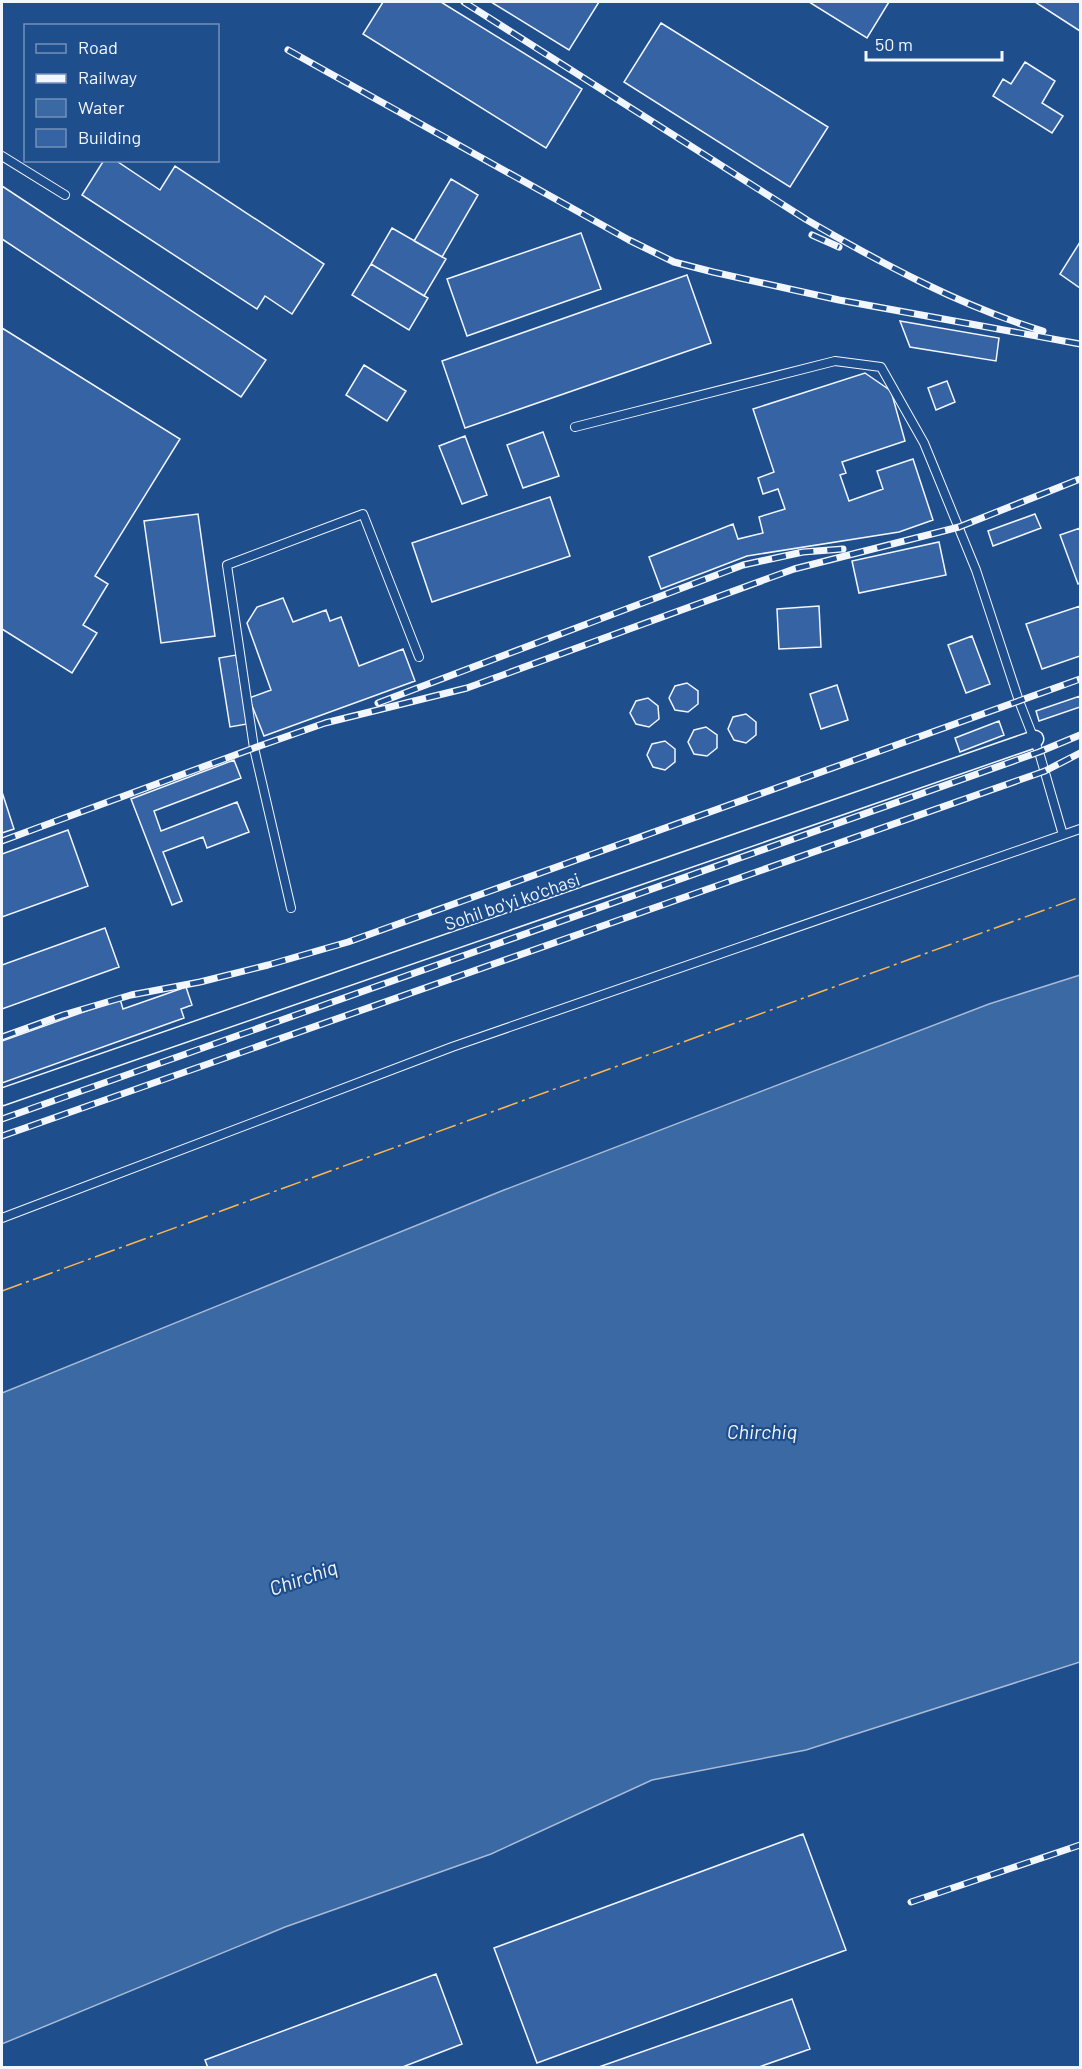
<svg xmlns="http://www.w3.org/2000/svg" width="1082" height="2069" viewBox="0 0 1082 2069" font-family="Barlow,sans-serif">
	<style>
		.water { fill: #3b69a3; stroke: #a8bbd7; stroke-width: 1.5 }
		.building { fill: #3563a3; stroke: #f2f6ff; stroke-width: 1.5 }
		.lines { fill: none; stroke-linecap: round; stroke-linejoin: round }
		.service-casing { stroke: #f2f6ff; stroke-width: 10 }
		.minor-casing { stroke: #f2f6ff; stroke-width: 19 }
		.service { stroke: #1f4e8c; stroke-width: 8 }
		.minor { stroke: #1f4e8c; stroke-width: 16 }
		.rail-casing { stroke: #f2f6ff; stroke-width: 7 }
		.rail { stroke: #1f4e8c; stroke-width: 4.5; stroke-dasharray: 14; stroke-linecap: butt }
		.power { stroke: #ffb74d; stroke-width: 1.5; stroke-dasharray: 21 4.5 3 4.5; stroke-linecap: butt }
		.labels { text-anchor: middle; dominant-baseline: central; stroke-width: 4.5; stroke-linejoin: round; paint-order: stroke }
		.street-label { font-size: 18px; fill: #f2f6ff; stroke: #1f4e8c }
		.water-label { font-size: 20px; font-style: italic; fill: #f2f6ff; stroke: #1f4e8c }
	</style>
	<rect width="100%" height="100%" fill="#1f4e8c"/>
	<path class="water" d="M1080,975v687l-274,88 -154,30 -161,74 -206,73 -283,117v-651l502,-203 485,-186z"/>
	<path class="building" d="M383,2h58l141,87 -36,59 -183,-114z
		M491,2h108l-30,48z
		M809,2h80l-22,36z
		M1035,2h45v29z
		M661,23l167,104 -38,60 -166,-105z
		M1025,62l30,19 -13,22 21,13 -11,17 -59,-37 10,-17 8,5z
		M104,160h11l45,30 15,-24 149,98 -32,50 -27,-18 -8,13 -175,-114z
		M451,179l27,16 -36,62 -28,-16z
		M2,186l264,174 -25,37 -239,-158z
		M392,228l54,31 -22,37 -53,-32z
		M581,233l20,56 -134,47 -20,-57z
		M1080,242v46l-20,-14z
		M371,264l57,34 -19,32 -57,-35z
		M687,275l24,68 -246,85 -23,-67z
		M900,321l99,17 -3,23 -86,-14z
		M2,328l178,111 -85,137 13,8 -25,41 14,8 -25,40 -70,-44z
		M364,365l42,26 -19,30 -41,-26z
		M865,373l26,18 14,50 -63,21 4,11 -6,2 9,26 34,-12 -6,-18 36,-12 20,61 -34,12 -152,24 -86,33 -12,-32 84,-33 5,15 25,-6 -4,-16 26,-8 -7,-20 -15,5 -5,-16 16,-6 -21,-63z
		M947,381l8,21 -19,8 -8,-22z
		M543,432l16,44 -36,12 -16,-43z
		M465,436l22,59 -25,9 -23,-58z
		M550,497l20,59 -138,46 -20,-59z
		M198,514l17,122 -54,7 -17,-122z
		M1035,514l6,14 -48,18 -5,-15z
		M1080,528v55l-2,1 -18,-49z
		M939,542l7,33 -87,18 -7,-32z
		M283,598l10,24 33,-12 4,11 11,-4 18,49 44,-17 12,32 -151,55 -15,-38 22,-8 -24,-67 10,-16z
		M819,606l2,41 -42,2 -2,-40z
		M1080,606v50l-38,13 -16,-45z
		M972,636l18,48 -24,9 -18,-48z
		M236,655l11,69 -17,3 -11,-69z
		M687,683l11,8v13l-10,8 -13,-2 -6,-12 6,-12z
		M837,685l11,35 -27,9 -11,-35z
		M1080,696v11l-41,14 -3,-10z
		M648,698l10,8 1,13 -10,8 -13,-3 -6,-11 6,-12z
		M746,714l10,8v13l-10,8 -12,-3 -6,-11 5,-12z
		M999,721l5,14 -44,17 -5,-14z
		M706,727l11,8v13l-10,8 -13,-2 -6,-12 6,-12z
		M665,741l10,8v13l-10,8 -12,-3 -6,-12 5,-11z
		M234,760l7,18 -87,33 7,20 76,-29 12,30 -42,16 -4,-11 -40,15 19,49 -10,4 -41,-106z
		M2,792l12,37 -12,4z
		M68,830l20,56 -86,31v-63z
		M105,928l14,39 -117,42v-44z
		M186,987l6,18 -11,4 3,9 -182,65v-42l118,-42 3,10z
		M803,1834l43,116 -309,113 -43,-115z
		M436,1974l26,70 -62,24h-192l-3,-8z
		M792,1999l18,50 -54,19h-160z"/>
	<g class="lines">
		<g class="service-casing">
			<path id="service" d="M2,156l63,39
				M575,427l260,-66 46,6 43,76 52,127 43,131 20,51 24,83
				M291,908l-37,-160 -27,-183 136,-51 56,143
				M2,1218l450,-171 628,-218"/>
		</g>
		<g class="minor-casing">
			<path id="minor" d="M2,1097l1033,-358"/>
		</g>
		<use href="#service" class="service"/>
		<use href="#minor" class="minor"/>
		<g class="rail-casing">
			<path id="rail" d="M464,2l343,218c74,43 153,86 236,111
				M288,50l341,190 45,22 39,10 126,28 241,44
				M812,235l27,12
				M378,703l365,-138 60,-13 40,-3
				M2,841l252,-93 71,-25 142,-35 327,-119 165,-42 121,-48
				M2,1037l61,-22 68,-20 69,-13 68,-17 80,-23 732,-263
				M2,1119l1037,-367 41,-17
				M2,1136l1043,-365 35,-18
				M911,1902l169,-57"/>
		</g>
		<use href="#rail" class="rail"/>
		<path class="power" d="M2,1291l1078,-394"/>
	</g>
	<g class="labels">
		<g class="street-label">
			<text transform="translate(512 901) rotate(-19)">Sohil bo'yi ko'chasi</text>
		</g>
		<g class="water-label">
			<text x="762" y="1431">Chirchiq</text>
			<text transform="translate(303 1577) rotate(-19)">Chirchiq</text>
		</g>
	</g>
	<rect width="1082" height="2069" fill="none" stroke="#f2f6ff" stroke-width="6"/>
	<rect x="24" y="24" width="195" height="138" fill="#1f4e8c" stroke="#7391ba" stroke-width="1.5"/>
	<rect x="36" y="44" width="30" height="9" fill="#1f4e8c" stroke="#7391ba" stroke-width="1.5"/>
	<text x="78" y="54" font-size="18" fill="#f2f6ff">Road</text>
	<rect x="36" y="74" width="30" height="9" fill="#f2f6ff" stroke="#7391ba" stroke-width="1.5"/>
	<text x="78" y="84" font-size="18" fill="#f2f6ff">Railway</text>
	<rect x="36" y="99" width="30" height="18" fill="#3b69a3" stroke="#7391ba" stroke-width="1.5"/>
	<text x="78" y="114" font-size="18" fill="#f2f6ff">Water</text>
	<rect x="36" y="129" width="30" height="18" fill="#3563a3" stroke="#7391ba" stroke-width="1.5"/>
	<text x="78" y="144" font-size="18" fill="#f2f6ff">Building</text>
	<path d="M866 51v9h136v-9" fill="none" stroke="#f2f6ff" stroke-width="3"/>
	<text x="875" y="51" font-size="18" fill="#f2f6ff" stroke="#1f4e8c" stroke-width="4.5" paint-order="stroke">50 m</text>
</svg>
